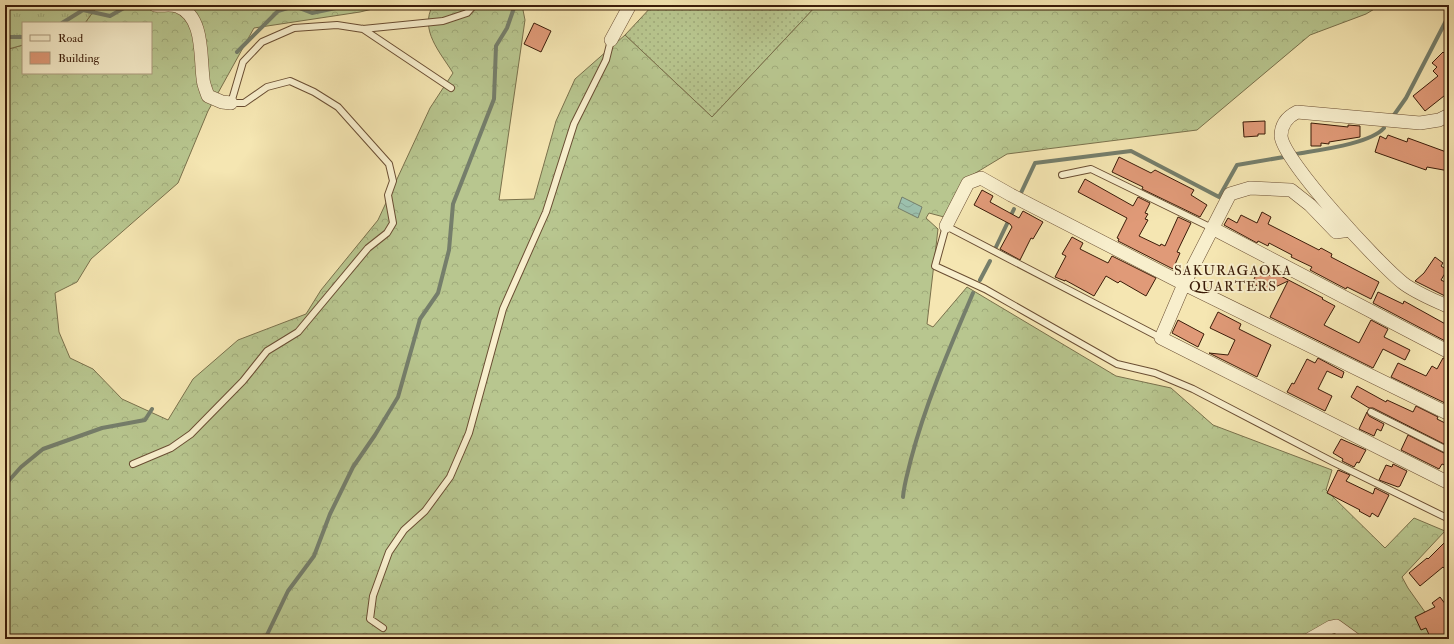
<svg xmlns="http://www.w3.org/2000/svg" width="1454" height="644" viewBox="0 0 1454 644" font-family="'IM FELL Double Pica',serif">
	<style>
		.grass { fill: url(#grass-dots); stroke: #7a714c }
		.forest { fill: url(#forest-crowns); stroke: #7a714c }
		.park { fill: url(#park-tufts); stroke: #7a714c }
		.water { fill: url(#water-waves); stroke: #757e6b }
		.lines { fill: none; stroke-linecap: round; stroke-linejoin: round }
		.stream { stroke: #757e6b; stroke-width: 4 }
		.building { fill: #e09a78; stroke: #3b1c09 }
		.service-casing { stroke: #6a4e33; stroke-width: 8 }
		.minor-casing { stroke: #6a4e33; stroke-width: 14 }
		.service { stroke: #f8efcd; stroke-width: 6 }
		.minor { stroke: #f8efcd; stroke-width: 13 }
		.labels { text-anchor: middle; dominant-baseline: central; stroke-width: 4; stroke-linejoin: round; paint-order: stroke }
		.neighbourhood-label { font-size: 14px; letter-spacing: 1px; fill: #3b1c09; stroke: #f8efcd }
	</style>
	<defs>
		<pattern id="grass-dots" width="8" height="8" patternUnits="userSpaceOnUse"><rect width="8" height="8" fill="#b8c68f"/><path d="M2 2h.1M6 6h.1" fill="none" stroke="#9faa7a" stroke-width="1.8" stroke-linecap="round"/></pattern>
		<pattern id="forest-crowns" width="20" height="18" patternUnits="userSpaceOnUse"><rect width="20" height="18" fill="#b8c68f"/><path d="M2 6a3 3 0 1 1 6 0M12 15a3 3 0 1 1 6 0" fill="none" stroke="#9faa7a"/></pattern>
		<pattern id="park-tufts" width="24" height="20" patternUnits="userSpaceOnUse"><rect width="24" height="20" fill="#b8c68f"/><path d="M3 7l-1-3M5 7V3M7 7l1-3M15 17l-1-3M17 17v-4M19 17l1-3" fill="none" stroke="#9faa7a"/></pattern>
		<pattern id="water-waves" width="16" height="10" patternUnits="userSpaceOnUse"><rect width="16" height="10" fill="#9cc0ad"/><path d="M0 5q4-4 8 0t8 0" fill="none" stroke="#87a494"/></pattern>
	</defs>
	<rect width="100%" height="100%" fill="#f5e6b2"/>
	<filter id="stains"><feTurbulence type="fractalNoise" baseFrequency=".005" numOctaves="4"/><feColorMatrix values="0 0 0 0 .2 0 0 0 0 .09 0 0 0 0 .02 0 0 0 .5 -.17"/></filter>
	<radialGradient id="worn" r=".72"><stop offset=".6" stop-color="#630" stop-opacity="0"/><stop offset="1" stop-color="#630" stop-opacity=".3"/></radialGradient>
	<path class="grass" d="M653,5h164l-105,112 -87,-82z"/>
	<path class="forest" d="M98,5h291l-29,7 -106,16 -46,83 -30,72 -87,76 -14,23 -22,11 4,39 11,26 23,11 29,30 46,21 25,-41 45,-39 68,-26 15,-24 57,-70 52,-112 23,-35c-13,-21 -34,-43 -20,-68h89l3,15 -26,180 35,-1 22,-78 19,-42 50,-44 87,82 105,-112h564l-15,9 -56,21 -113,95 -190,24 -43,26 -20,37 -15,-4 -3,5 12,11 -11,95 6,3 34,-40 149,89 55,12 42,37 119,45 -6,20 59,58 29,-30 31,13 -43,46 6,11 36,51h-1439v-589l18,-5v28h128v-50h-66z"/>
	<path class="park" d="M5,5h93l-13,18h-62v22l-18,5z"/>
	<path class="water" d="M902,197l20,10 -4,11 -20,-10z"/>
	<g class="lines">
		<path class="stream" d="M62,23l21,-13 27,6 19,-11
			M5,37h18
			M237,52l41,-41 16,-5 18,7 38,-8
			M1394,115l12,-17 43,-83
			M1296,154c22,-4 74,-10 88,-26
			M1020,195l15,-32 96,-12 88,46 18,-32 47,-8
			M996,247l18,-38
			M980,280l10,-19
			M5,485l16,-18 22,-18 59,-21 43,-8 7,-11
			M903,497c1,-13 5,-25 8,-38 15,-57 39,-112 62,-166
			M265,639l23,-48 26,-35 16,-42 23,-47 22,-32 23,-38 22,-78 18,-26 11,-43 4,-46 41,-105 2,-53 11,-18 8,-23"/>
	</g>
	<path class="building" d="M534,23l17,8 -10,21 -17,-8z
		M1443,52l6,6v34l-24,19 -12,-15 25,-20 -5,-5 4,-4 -5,-4z
		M1265,121v13h-7v2l-14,1 -1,-15z
		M1311,123l37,4v-2l12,1v11l-31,5v2l-8,-1v3h-10z
		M1388,135l19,7 1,-4 41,15v18l-22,-4 -1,3 -51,-18 5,-16 6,3z
		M1119,157l32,16 4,-3 39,20 -3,5 16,10 -7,12 -58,-28 1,-2 -31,-15z
		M1085,179l48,27 5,-9 12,6 -5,10 3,1 -3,5 3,1 -9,16 21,10 1,-2 4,2 13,-29 13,6 -14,29 3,1 -7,16 -55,-28 1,-2 -2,-1 10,-20 -49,-26z
		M982,190l11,6 -3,6 29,16 4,-7 20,11 -10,17 -2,-1 -11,22 -20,-11 12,-22 -2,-3 -36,-19z
		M1262,212l9,5 -3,7 51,26 2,-2 11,6 -1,3 48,25 -8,17 -24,-12 -1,2 -36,-19 2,-3 -21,-10 1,-2 -23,-12 -1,3 -10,-5 -1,2 -33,-18 4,-7 9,5 4,-8 16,8z
		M1072,237l11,6 -3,6 28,14 4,-7 44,22 -10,18 -26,-15 -2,2 -12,-7 -12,20 -29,-16v1l-10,-4 11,-21 -4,-2z
		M1435,257l8,6 -2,3 6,4 -6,10 8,4v4l-4,8 -30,-15 9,-8z
		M1259,269l12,7 2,-4 50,26 -1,1 13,7 -11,19 35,18 12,-23 17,9 -4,8 26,13 -5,10 -22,-11 -10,19 -103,-51 18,-36 -21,10 -15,-8z
		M1378,292l25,12 1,-3 45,25v17l-76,-40z
		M1218,312l23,12 -2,5 32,16 -14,32 -48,-24 19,2 7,-15 -25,-12z
		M1178,320l26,14 -6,13 -26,-14z
		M1318,358l26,14 -2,6 -15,-7 -9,18 14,7 -7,15 -38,-19 5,-9 2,1 13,-25 8,4z
		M1443,358l6,2v42l-3,-1 -1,2 -54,-26 7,-14 28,13 6,-10 5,3z
		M1357,386l29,16 1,-2 26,12 3,-6 22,11 -1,2 12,6v9l-5,10 -71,-36h-4l-18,-11z
		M1367,412l2,4 15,8 -3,7 -4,-2 -3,7 -15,-7z
		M1408,435l40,20 -1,11 -5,-2 -3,5 -38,-19z
		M1341,439l25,11 -7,13 -2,-1 -3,5 -12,-6 1,-2 -10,-6z
		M1393,464l14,7 -7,15 -2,1 -19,-7 7,-15 6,2z
		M1338,470l12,5 -4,6 27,13 2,-6 14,7 -11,22 -6,-4 -2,4 -11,-6 1,-1 -33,-17z
		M1449,538v35l-6,-6 -23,19 -11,-13 18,-15 1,1z
		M1440,597l9,12v25l-9,5h-9l-5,-11 -5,2 -6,-13 20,-10 -3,-4z"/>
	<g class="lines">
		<g class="service-casing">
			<path id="service" d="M363,29l88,59
				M1062,175l29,-6 121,59
				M1161,338l-215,-112 -11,40 50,23 132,75 38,9 38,16 140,73 116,57
				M1371,412l78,39
				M133,464l38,-16 20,-14 52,-53 24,-30 31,-19 70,-84 19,-15 6,-10 -5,-28 5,-14 -4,-17 -51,-57 -24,-15 -24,-11 -23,6 -23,16h-13l12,-41 19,-20 32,-14 43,-3 26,4 80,-8 24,-8 7,-8
				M383,628l-13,-9 3,-23 16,-44 15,-22 21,-19 25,-34 19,-44 34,-124 43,-97 28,-88 32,-64 5,-20"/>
		</g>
		<g class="minor-casing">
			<path id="minor" d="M155,5c7,1 15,-1 22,1 27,10 23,48 26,72 0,6 3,12 5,18l14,6 9,1
				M611,40l19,-35
				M1449,115l-10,5 -19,3 -123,-11c-10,5 -16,12 -16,24 2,25 99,129 122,147 13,10 31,17 46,24
				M946,226l22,-43 13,-5 30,17 173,89 265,130
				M1212,228l237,124
				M1350,230l-14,2 -26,-27 -19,-15 -41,-2 -20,6 -46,90 -23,54 288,145
				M1310,639l21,-12 5,-1 18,13"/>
		</g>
		<use href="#service" class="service"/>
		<use href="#minor" class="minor"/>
	</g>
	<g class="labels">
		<g class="neighbourhood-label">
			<text x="1233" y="270">SAKURAGAOKA<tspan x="1233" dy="16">QUARTERS</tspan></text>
		</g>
	</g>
	<rect width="1454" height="644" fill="none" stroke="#f5e6b2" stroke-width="20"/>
	<rect x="6" y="6" width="1442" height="632" fill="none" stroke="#3b1c09" stroke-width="2"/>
	<rect x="10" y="10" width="1434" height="624" fill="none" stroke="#3b1c09"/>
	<rect x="22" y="22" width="130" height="52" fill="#f8efcd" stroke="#ac9b7f"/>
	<rect x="30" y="35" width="20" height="6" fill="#f8efcd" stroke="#ac9b7f"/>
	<text x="58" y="42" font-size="12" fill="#3b1c09">Road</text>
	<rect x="30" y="52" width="20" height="12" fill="#e09a78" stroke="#ac9b7f"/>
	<text x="58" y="62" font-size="12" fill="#3b1c09">Building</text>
	<rect width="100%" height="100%" filter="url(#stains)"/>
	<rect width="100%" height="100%" fill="url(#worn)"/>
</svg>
